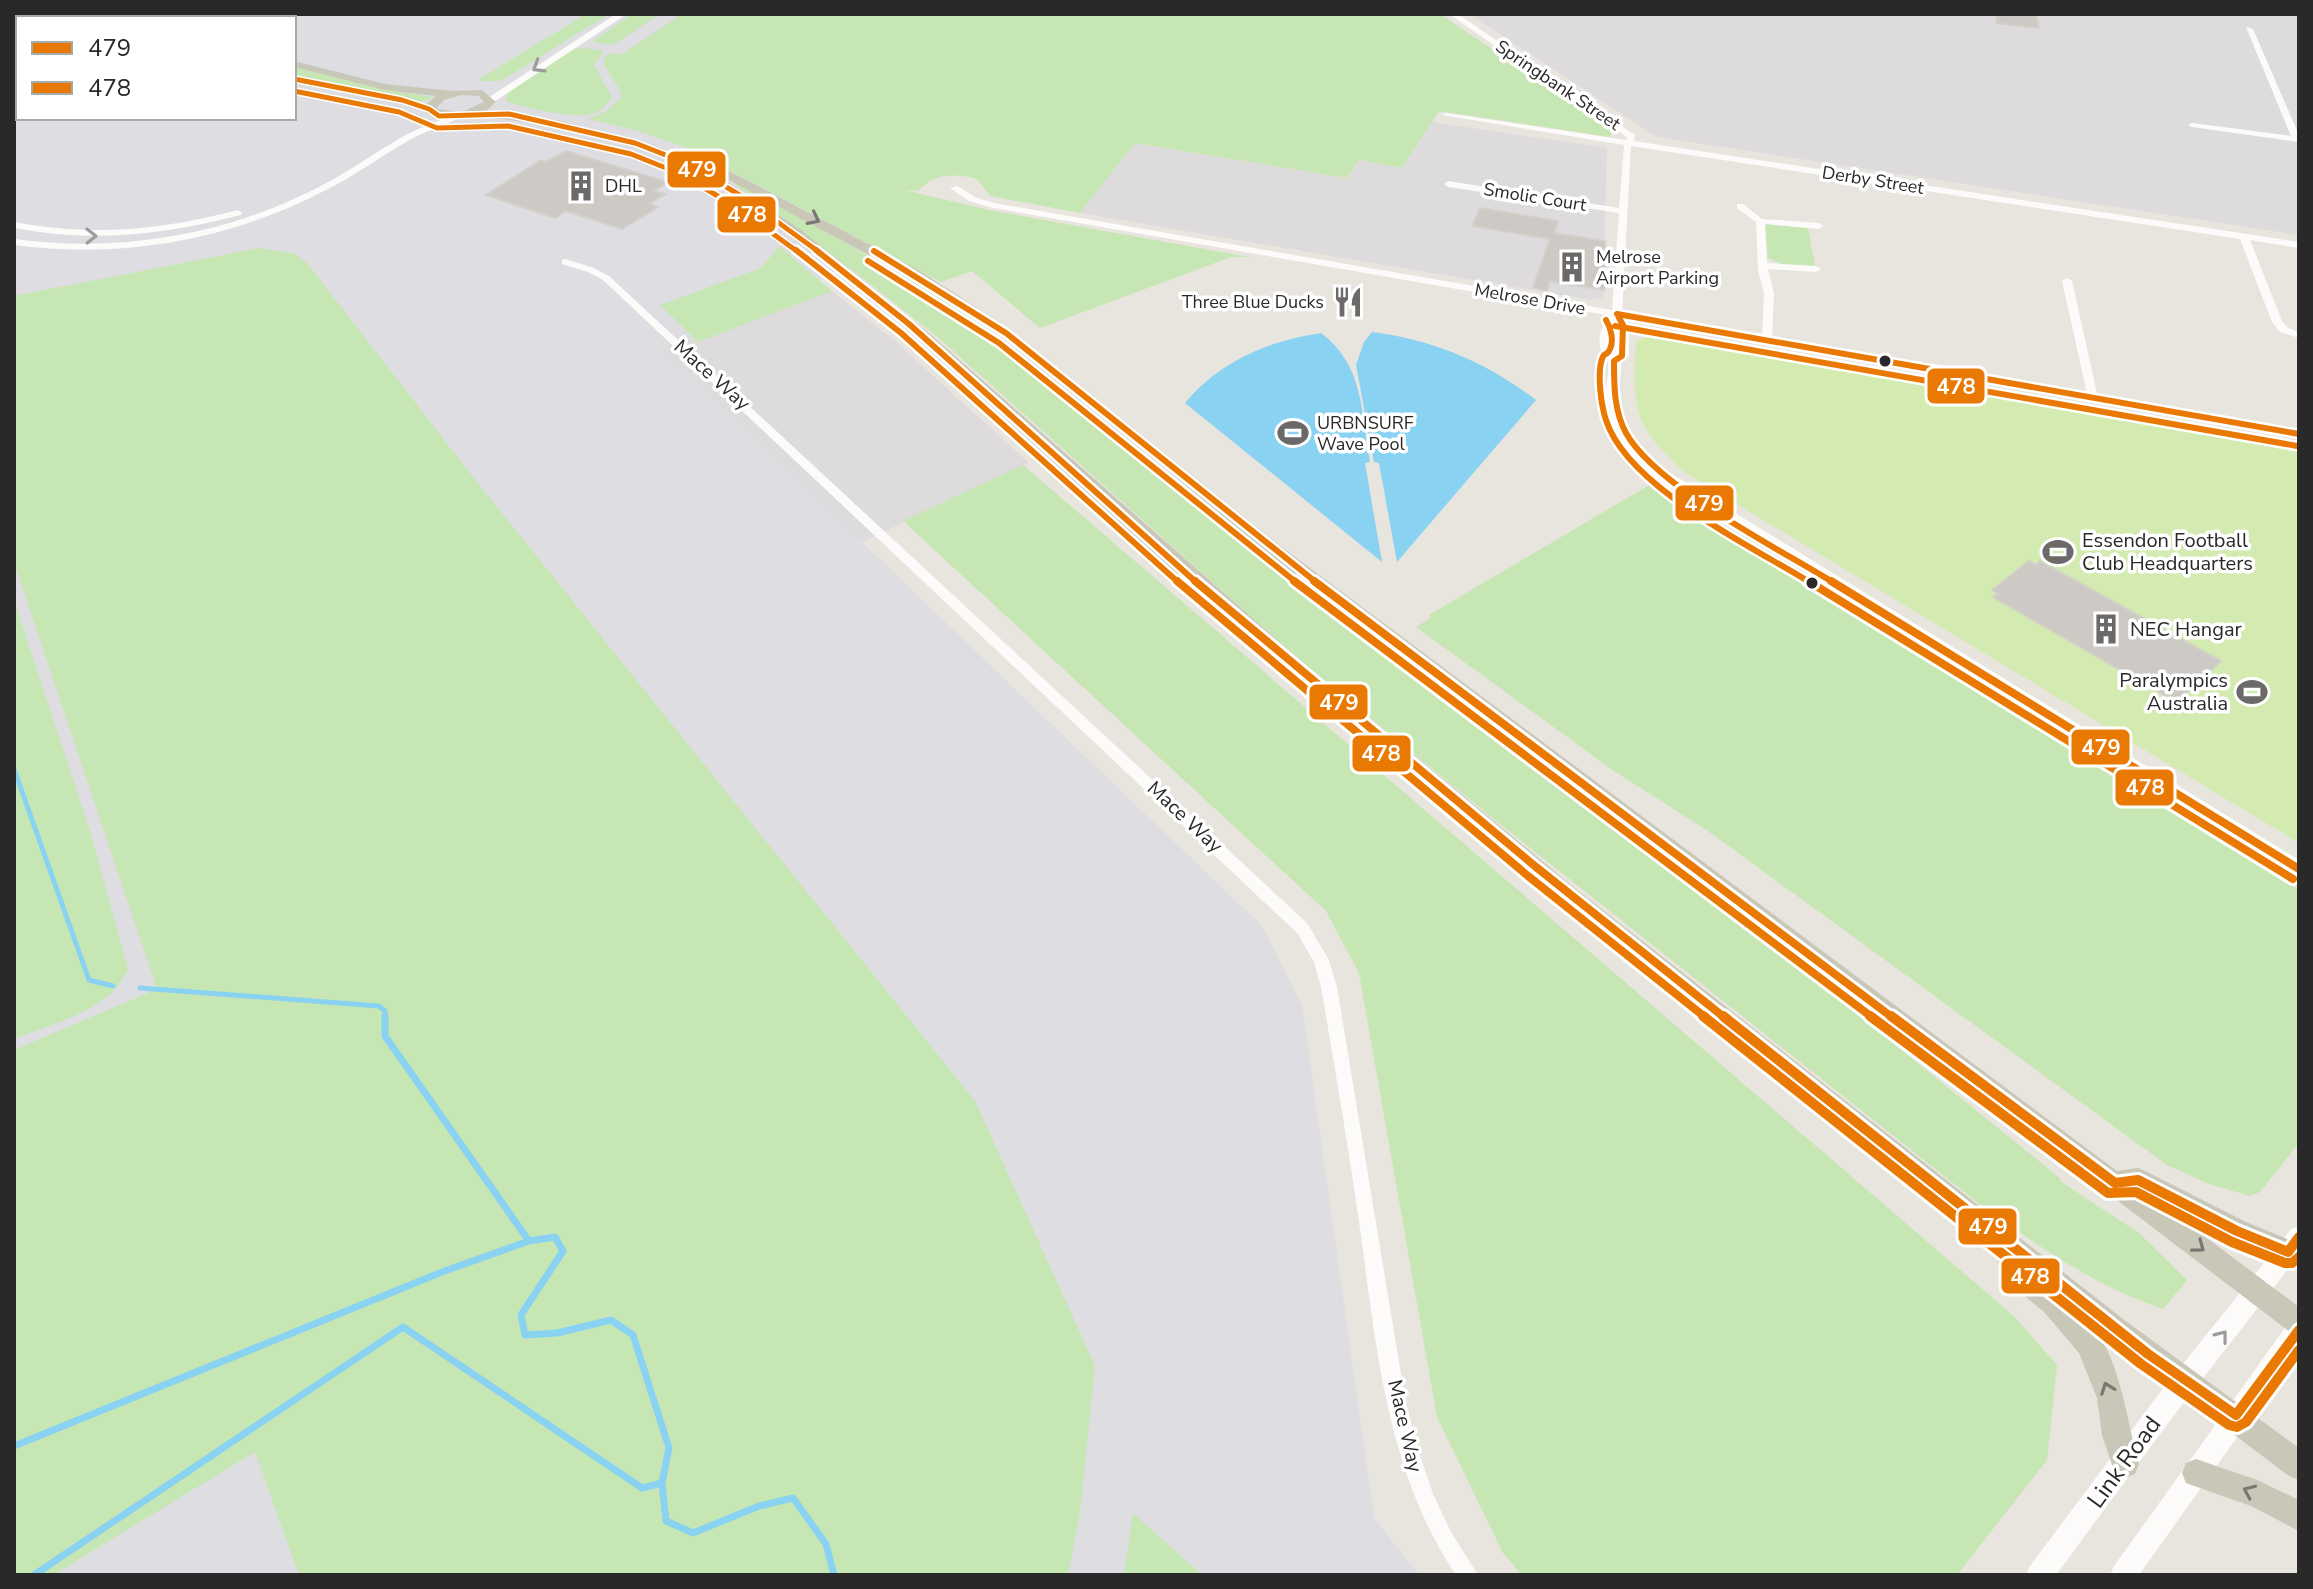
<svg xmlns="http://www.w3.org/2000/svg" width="2313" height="1589" viewBox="0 0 2313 1589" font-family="'Nunito Sans',sans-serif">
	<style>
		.industrial { fill: #dedbdd }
		.airport { fill: #dedde2; fill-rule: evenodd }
		.green { fill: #c6e7b3 }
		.pitch { fill: #d3ebb0 }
		.water { fill: #8ad2f1 }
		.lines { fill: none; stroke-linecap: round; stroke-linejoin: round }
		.stream-far1 { stroke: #8ad2f1; stroke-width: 5 }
		.stream { stroke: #8ad2f1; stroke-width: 7 }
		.building { fill: #cdcac5; stroke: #d3d0ca; stroke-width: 2 }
		.street { fill: #fcfbfa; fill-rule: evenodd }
		.secondary { fill: #fcfbfa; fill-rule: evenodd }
		.primary { fill: #c9c7b7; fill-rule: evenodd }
		.bus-1-far3-casing { stroke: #fff; stroke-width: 8 }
		.bus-1-far2-casing { stroke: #fff; stroke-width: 11 }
		.bus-1-far1-casing { stroke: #fff; stroke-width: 14 }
		.bus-1-casing { stroke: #fff; stroke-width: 16 }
		.bus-2-far3-casing { stroke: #fff; stroke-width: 8 }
		.bus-2-far2-casing { stroke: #fff; stroke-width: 11 }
		.bus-2-far1-casing { stroke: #fff; stroke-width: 14 }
		.bus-2-casing { stroke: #fff; stroke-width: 16 }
		.bus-1-far3 { stroke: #ea7904; stroke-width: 5 }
		.bus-1-far2 { stroke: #ea7904; stroke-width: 6 }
		.bus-1-far1 { stroke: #ea7904; stroke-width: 8 }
		.bus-1 { stroke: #ea7904; stroke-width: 10 }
		.bus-2-far3 { stroke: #ea7904; stroke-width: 5 }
		.bus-2-far2 { stroke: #ea7904; stroke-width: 6 }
		.bus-2-far1 { stroke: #ea7904; stroke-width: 8 }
		.bus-2 { stroke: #ea7904; stroke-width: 10 }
		.oneway { stroke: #9d9c9c }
		.oneway2 { stroke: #797870 }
		.bus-dot { fill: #292929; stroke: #fff; stroke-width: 3 }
		.labels { text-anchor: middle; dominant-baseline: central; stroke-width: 7; stroke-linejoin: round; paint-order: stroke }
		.far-street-label { font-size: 18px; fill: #292929; stroke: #fff }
		.far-poi-label { font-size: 18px; fill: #292929; stroke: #fff; text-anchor: start }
		.street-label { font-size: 20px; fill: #292929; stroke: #fff }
		.poi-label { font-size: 20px; fill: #292929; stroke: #fff; text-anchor: start }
		.near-street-label { font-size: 24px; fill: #292929; stroke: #fff }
		.line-badge { stroke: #fff; stroke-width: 3 }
		.badge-label { font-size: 22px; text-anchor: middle; font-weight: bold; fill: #fff }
	</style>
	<rect width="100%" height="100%" fill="#e8e4de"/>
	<path class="industrial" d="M1469,14h830v221l-642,-98z
		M1432,122l175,26 -4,149 -12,3 -511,-87 55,-70 212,35 12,-18 43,8z
		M544,139l154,203 134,-51 63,50 134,122 -167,79 232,224 -725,-494z"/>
	<path class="airport" d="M14,14h1034l-114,146 -38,37 40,8 -126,82 -151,61 603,578 40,79 72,513 45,57h-1405zM18,18h276v100h-276z"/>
	<path class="green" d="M586,14h23l-108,67h-25z
		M632,14h28l-47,31 -21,-3z
		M682,14h758l172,116 -2,7 -171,-26 -37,57 -43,-8 -12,18 -212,-35 -55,70 -89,-17 -16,-18c-23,-4 -40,-5 -57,13l-14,-1 85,20 260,47h-18l-191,71 -68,-57 -31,11 -256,-135 -47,-16 -50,-12 17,-7 16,-14v-6l-17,-27v-7l6,-5 11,2z
		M584,48l20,3 -10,14 18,32c-5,7 -10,14 -19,17 -16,5 -70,-6 -87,-13l1,-8 64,-43z
		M294,67l87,22 52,8 -11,5 -128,-26z
		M739,182l189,108 80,54 258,211 221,165 166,139 188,142 220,178 -1,2 79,52 48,47 -24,29c-68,-23 -123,-62 -181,-103l-487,-386 -194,-159 -360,-321 -77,-61 -130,-95z
		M1769,224l39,4 7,38 -31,-1 -16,-7 -3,-33z
		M779,246l53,45 -134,51 -38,-37 101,-37z
		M259,248l34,5 14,10 170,219 498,619 120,265 -15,147 -12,62h-769l-44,-123 -202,123h-39v-525l143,-61 -143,-427v-266z
		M1023,465l992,852 42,48 -10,95 -90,115h-435l-19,-22 -66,-136 -78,-444 -33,-62 -423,-390z
		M1651,484l22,17 626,389v253l-39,49 -10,4 -41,-12 -42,-19 -459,-334 -94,-60 -198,-144 15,-9 -2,-3z
		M14,600l76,231 38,138c-17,42 -75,54 -114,70z
		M1133,1513l69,62h-78z"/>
	<path class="pitch" d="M1654,330l645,116v397l-615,-371c-52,-49 -51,-61 -48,-131l17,-6 -3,-3z"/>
	<path class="water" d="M1372,332c62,8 114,30 164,68l-139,162 -18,-99 -5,-1 -18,-97 8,-23z
		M1321,333c43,32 40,79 49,129l-5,1 17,99 -197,-159c35,-42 83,-62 136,-70z"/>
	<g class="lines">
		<path class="stream-far1" d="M14,769l75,211 24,6
			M140,988l239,18 6,5v7"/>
		<path class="stream" d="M385,1016v20l144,205 26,-4 8,14 -42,64 4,20 32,-2 54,-13 22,15 36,113 -7,35 4,38 27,12 66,-27 34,-8 33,46 8,31
			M14,1446l428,-174 87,-31
			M34,1575l369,-248 239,161 20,-5"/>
	</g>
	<path class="building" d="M1997,14h39l3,14 -43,-5z
		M566,151l102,31 -14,9 11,3 -16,10 9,3 -36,22 -56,-18 -11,7 -69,-23 55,-35 5,2z
		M1480,208l78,13 -4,12 51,8 -1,49 -55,-9 -2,10 -14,-4 17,-48 -78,-13z
		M2029,561l7,4 4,-4 181,100 -45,41 -183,-105 5,-3 -6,-4z"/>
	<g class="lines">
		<path class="street" d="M1449,14h9l177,121 -1,6 665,101v6l-49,-8 32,81 6,7 11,4v6l-19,-6 -8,-10 -32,-83 -609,-93 -9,168 -5,3 -624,-109 -24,-7 -19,-13 7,-2 18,11 19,6 618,107 7,-97 -171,-26 -4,-3 4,-3 171,27 5,-63 -182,-30 4,-2 180,27 2,-2z
			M2246,27l7,2 46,106v7l-107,-15 -4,-2 4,-2 99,13z
			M454,114l7,2c-16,11 -38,15 -55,26 -28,16 -54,36 -84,50 -95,49 -203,67 -308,53v-6c103,14 208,-3 301,-50 31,-15 59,-36 89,-53 16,-9 34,-14 50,-22z
			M1737,204h6l19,15 57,4 4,3 -4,3 -54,-5 2,39 49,3 5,3 -5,3 -48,-3 6,24 -2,48 -5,3 -5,-3 2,-48 -6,-22 -2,-49 -19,-14z
			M238,210l4,3 -1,2c-79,20 -146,28 -227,13v-6c80,15 146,8 224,-12z
			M565,259l29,9 15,8 698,647 22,37 8,27 69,417 13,48 14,42 18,38 27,43h-22c-72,-107 -80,-236 -98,-360 -11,-76 -24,-152 -37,-228l-7,-25 -17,-29 -694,-653 -15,-8 -26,-8v-4z
			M2067,278l5,3 26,117 -5,3 -5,-3 -26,-117z"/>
		<path class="secondary" d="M616,14h11l-133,88 -9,-2z
			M1617,310l682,120v8l-673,-119 3,15v22l-8,6c1,11 -2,21 -2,32 0,33 24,57 48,77l632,389v17l-632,-391c-27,-22 -57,-49 -61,-85 -2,-13 4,-26 2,-38 -2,-9 -2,-3 -6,-11 -7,-14 2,-30 11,-41zM1615,327l1,25 -3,-13z
			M2299,1226v29l-127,163 -116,157h-30l4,-9 124,-166 137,-171z
			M2299,1318v32l-160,225h-29l4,-9 176,-245z"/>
		<path class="primary" d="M24,14h23l10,4h-23z
			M14,25h4v6h-4z
			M294,61l91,23 67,7 30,-1 14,12 -10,9 75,10 96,26 52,23 92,60 129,104 370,326 266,221 557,438 176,129v32l-10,-4 -196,-148c28,32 34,96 46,136l-4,10 -10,4 -10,-4 -13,-39 -5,-37 -18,-45 -35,-41 -36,-30 -17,-35c-266,-210 -529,-423 -784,-647 -76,-67 -152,-136 -227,-205 -86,-79 -176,-161 -279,-219 -59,-34 -130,-48 -198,-57 -26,-3 -52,4 -77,-6l-2,-7 12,-10 -51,-6 -91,-23zM461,95l18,1 5,6 -22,10 -26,-3 8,-9z
			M294,76l40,9 -6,3 -34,-6z
			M729,171l191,100 91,59 268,215 838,626 21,-3 9,4 99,50 51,21v18l-9,4 -60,-25 -60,-31 131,98v29l-9,-4 -1023,-779 -198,-165 -68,-52 -91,-59 -185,-99v-6z
			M2196,1459l61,21 42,20v31l-48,-25 -65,-23 -4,-10 4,-10z"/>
		<g class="bus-1-far3-casing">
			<path id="bus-1-far3" d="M294,79l108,21 27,9 10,7 70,-2 126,29 51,20 57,34 76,55"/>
		</g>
		<g class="bus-1-far2-casing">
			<path id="bus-1-far2" d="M816,250l93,74 288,259
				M874,251l132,82 311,250
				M1617,314l6,11 -1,31 -8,5c0,25 0,50 12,72 30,54 152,115 208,150
				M1617,314l682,120"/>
		</g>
		<g class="bus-1-far1-casing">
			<path id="bus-1-far1" d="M1195,581l341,286 189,151
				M1314,581l579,437
				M1831,581l468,288"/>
		</g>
		<g class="bus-1-casing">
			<path id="bus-1" d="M1723,1016l425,338 88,61 63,-85
				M1891,1016l224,167 23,-3 99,51 51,21 11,-15"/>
		</g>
		<g class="bus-2-far3-casing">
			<path id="bus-2-far3" d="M294,91l105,21 38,16 71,-2 123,28 50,20 55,33 62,45"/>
		</g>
		<g class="bus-2-far2-casing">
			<path id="bus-2-far2" d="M796,250l105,83 278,250
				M868,261l131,82 298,240
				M1606,320c5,8 8,21 4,29 -4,9 -5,1 -8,10 -5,15 -1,46 4,61 21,67 147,127 205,163
				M1615,326l682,120"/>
		</g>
		<g class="bus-2-far1-casing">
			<path id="bus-2-far1" d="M1177,581l351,295 178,142
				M1294,581l579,437
				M1808,581l485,298"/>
		</g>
		<g class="bus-2-casing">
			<path id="bus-2" d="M1703,1016l438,348 88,61 8,2 9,-5 53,-72
				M1870,1016l238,177 28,-1 96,50 53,21h7l7,-6"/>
		</g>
		<use href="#bus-1-far3" class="bus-1-far3"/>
		<use href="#bus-1-far2" class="bus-1-far2"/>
		<use href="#bus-1-far1" class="bus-1-far1"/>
		<use href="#bus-1" class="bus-1"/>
		<use href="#bus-2-far3" class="bus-2-far3"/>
		<use href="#bus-2-far2" class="bus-2-far2"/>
		<use href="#bus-2-far1" class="bus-2-far1"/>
		<use href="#bus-2" class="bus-2"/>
	</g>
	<defs><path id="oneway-chevron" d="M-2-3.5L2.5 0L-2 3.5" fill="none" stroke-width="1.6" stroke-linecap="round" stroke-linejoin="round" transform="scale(2)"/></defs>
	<g class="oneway">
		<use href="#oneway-chevron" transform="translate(538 67) rotate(148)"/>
		<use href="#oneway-chevron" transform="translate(91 236) rotate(-1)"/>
		<use href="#oneway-chevron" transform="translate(2222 1336) rotate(-52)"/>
	</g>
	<g class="oneway2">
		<use href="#oneway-chevron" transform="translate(814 219) rotate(27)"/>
		<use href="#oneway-chevron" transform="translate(2199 1247) rotate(37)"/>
		<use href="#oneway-chevron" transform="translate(2107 1388) rotate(-110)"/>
		<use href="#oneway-chevron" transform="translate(2249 1491) rotate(-156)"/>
	</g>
	<defs>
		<g id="building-bare" transform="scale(2.4)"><path d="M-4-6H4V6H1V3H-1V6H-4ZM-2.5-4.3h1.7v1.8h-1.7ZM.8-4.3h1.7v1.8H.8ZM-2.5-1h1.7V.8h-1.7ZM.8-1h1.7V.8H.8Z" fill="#6c6a68" stroke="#fff" stroke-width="2.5" paint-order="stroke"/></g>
		<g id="restaurant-bare" transform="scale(2.4)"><path d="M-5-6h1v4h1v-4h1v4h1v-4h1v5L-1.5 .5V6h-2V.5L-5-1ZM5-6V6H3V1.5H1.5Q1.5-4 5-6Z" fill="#6c6a68" stroke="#fff" stroke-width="2.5" paint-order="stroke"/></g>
		<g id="stadium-bare" transform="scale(2.4)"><path d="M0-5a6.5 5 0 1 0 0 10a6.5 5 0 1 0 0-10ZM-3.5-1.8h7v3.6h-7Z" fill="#6c6a68" stroke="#fff" stroke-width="2.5" paint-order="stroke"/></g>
	</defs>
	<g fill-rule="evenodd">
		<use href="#building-bare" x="581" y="186"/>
		<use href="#building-bare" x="1572" y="267"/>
		<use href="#restaurant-bare" x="1348" y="302"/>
		<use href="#stadium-bare" x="1293" y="433"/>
		<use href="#stadium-bare" x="2058" y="552"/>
		<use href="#building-bare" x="2106" y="629"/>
		<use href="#stadium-bare" x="2252" y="692"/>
	</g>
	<g class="bus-dot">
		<circle cx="1885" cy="361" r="7"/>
		<circle cx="1812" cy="583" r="7"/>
	</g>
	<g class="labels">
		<g class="far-street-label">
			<text transform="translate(1558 85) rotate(34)">Springbank Street</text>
			<text transform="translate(1873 180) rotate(9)">Derby Street</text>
			<text transform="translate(1535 197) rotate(9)">Smolic Court</text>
			<text transform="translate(1530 299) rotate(10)">Melrose Drive</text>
		</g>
		<g class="far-poi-label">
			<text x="605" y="186">DHL</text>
			<text x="1596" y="257">Melrose<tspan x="1596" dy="21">Airport Parking</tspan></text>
			<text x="1324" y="302" text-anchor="end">Three Blue Ducks</text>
			<text x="1317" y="423">URBNSURF<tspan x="1317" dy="21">Wave Pool</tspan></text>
		</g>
		<g class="street-label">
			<text transform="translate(712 375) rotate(42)">Mace Way</text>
			<text transform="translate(1185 817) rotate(43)">Mace Way</text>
			<text transform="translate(1405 1426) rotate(77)">Mace Way</text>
		</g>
		<g class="poi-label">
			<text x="2082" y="540">Essendon Football<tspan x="2082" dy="23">Club Headquarters</tspan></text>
			<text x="2130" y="629">NEC Hangar</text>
			<text x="2228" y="680" text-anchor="end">Paralympics<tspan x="2228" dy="23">Australia</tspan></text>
		</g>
		<g class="near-street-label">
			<text transform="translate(2124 1462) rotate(-54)">Link Road</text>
		</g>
	</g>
	<g class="line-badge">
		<rect x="666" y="150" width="61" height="39" rx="8" fill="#ea7904"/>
		<rect x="716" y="195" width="61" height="39" rx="8" fill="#ea7904"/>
		<rect x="1926" y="367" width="60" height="38" rx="8" fill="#ea7904"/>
		<rect x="1674" y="484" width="61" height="38" rx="8" fill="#ea7904"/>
		<rect x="1308" y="683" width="61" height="38" rx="8" fill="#ea7904"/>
		<rect x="2070" y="728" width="61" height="38" rx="8" fill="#ea7904"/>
		<rect x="1351" y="734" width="61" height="39" rx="8" fill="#ea7904"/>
		<rect x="2114" y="768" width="61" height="39" rx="8" fill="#ea7904"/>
		<rect x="1957" y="1207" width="61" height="39" rx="8" fill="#ea7904"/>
		<rect x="2000" y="1257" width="61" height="38" rx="8" fill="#ea7904"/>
	</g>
	<g class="badge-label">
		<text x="697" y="177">479</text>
		<text x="747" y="222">478</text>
		<text x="1956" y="394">478</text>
		<text x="1704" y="511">479</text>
		<text x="1339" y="710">479</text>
		<text x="2101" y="755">479</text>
		<text x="1381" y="761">478</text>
		<text x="2145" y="795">478</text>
		<text x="1988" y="1234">479</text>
		<text x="2030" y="1284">478</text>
	</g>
	<rect width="2313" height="1589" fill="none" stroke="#292929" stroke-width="32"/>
	<rect x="16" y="16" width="280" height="104" fill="#ffffff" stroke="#a9a9a9" stroke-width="2"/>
	<rect x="32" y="42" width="40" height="12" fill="#ea7904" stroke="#a9a9a9" stroke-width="2"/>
	<text x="88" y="56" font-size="24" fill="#292929">479</text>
	<rect x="32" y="82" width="40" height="12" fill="#ea7904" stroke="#a9a9a9" stroke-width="2"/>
	<text x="88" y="96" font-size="24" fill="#292929">478</text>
</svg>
